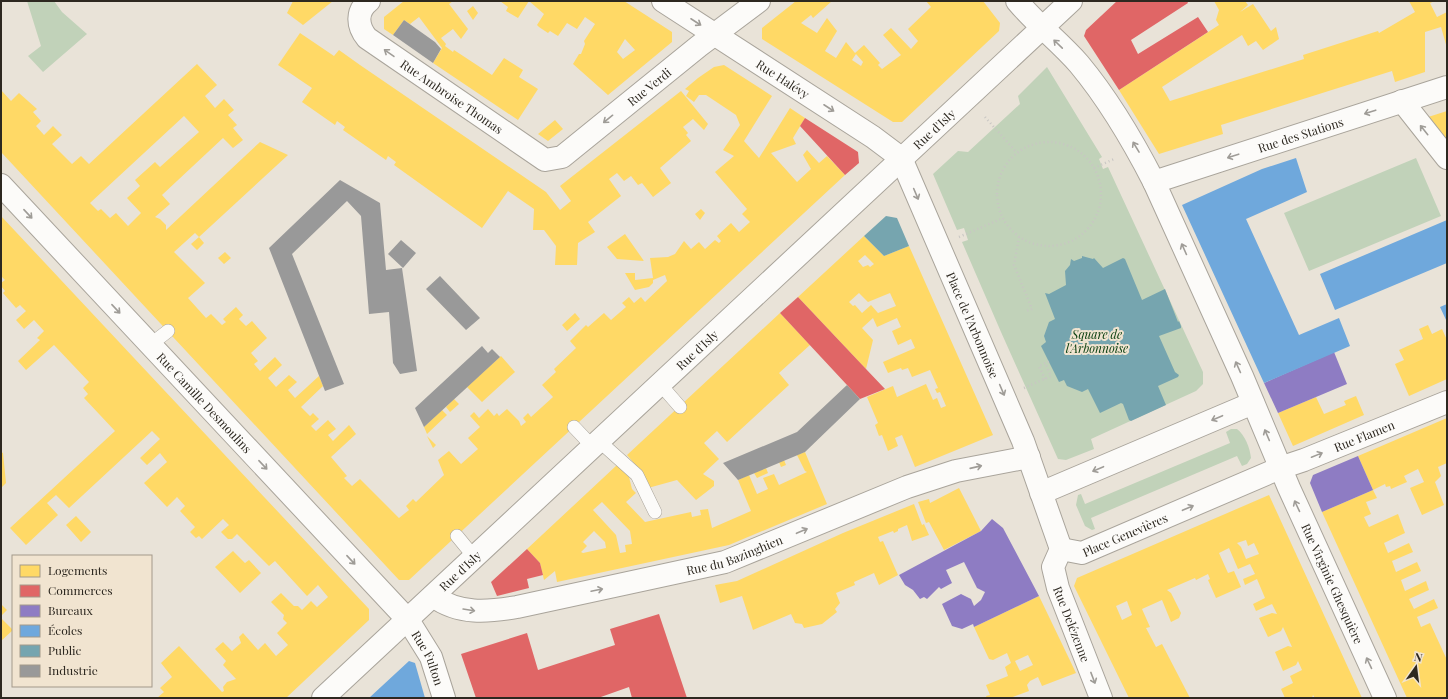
<svg xmlns="http://www.w3.org/2000/svg" width="1448" height="699" viewBox="0 0 1448 699" font-family="'Playfair Display',serif">
	<style>
		.green { fill: #c1d2b9 }
		.homes { fill: #ffd966; fill-rule: evenodd }
		.shops { fill: #e06666 }
		.offices { fill: #8e7cc3 }
		.schools { fill: #6fa8dc }
		.public { fill: #76a5af }
		.industry { fill: #999 }
		.lines { fill: none; stroke-linecap: round; stroke-linejoin: round }
		.service-casing { stroke: #a9a49b; stroke-width: 14 }
		.minor-casing { stroke: #a9a49b; stroke-width: 24 }
		.tertiary-casing { stroke: #a9a49b; stroke-width: 24 }
		.path { stroke: #c8c6c3; stroke-width: 2.5; stroke-dasharray: 1 3; stroke-linecap: butt }
		.service { stroke: #fcfbf9; stroke-width: 13 }
		.minor { stroke: #fcfbf9; stroke-width: 22 }
		.tertiary { stroke: #fcfbf9; stroke-width: 22 }
		.oneway { stroke: #9f9c97 }
		.labels { text-anchor: middle; dominant-baseline: central; stroke-width: 4; stroke-linejoin: round; paint-order: stroke }
		.street-label { font-size: 12px; fill: #2d2820; stroke: #f1e4d0 }
		.park-label { font-size: 12px; font-style: italic; fill: #043b0b; stroke: #f1e4d0 }
	</style>
	<rect width="100%" height="100%" fill="#e9e3d8"/>
	<path class="green" d="M27,1h27l8,11 25,22 -44,38 -15,-16 13,-10z
		M1047,67l55,90 -3,2 4,10 5,-2 95,205v12l-7,7 -105,48 3,10 -28,11 -8,-1 -57,-127 -39,-90 6,-2 -4,-12 -7,2 -24,-56 25,-23 10,1 52,-48 -2,-8z
		M1416,158l25,58 -132,55 -25,-58z
		M1231,429h6c8,6 13,19 14,29l-4,6 -5,2 -5,-10 -146,62 4,11 -3,1 -7,-4 -9,-21 2,-10 3,-1 4,10 145,-61 -4,-11z"/>
	<path class="homes" d="M293,1h40l-30,24 -16,-12z
		M404,1h49l-4,3 19,25 -7,10 -8,-10 -12,9 5,6 -1,2 8,6 1,-2 38,25 12,-17 19,12 -4,7 19,12 -20,31 -85,-57 9,-15 -23,-31 -9,7 -6,-4 -11,15 -9,-6v-12z
		M500,1h124l48,31v10l-64,53 -35,-31 6,-10h2l4,-10 -1,-3 11,-17 -10,-7 -8,12 -10,-6 -9,13 -8,-5 -2,2 -9,-6 -2,-2 7,-11 -15,-13 -11,17 -12,-7 2,-4zM625,39l10,11 -12,9 -6,-7z
		M796,1h36l-19,17 -2,-3 -10,8 16,10 10,-15 10,13 -12,20 11,7 10,-16 9,11 9,-8 16,18 -2,2 4,4 19,-14 -18,-20 8,-7 20,21 7,-8 -10,-12 23,-22 -5,-6h57l17,22 -1,8 -97,91h-9l-131,-83v-11zM856,54l7,8 -2,4 -9,-6z
		M1214,1h31l3,4 -8,7 13,-8 18,27 5,-4 3,12 -16,11 -7,-9 -8,5 -6,-11 -80,52 8,14 134,-42 -1,-4 75,-24 1,2 36,-21 -6,-11h26l-5,2 7,14 10,-5v36l-6,-21 -16,5v40l-30,10 -3,-11 -171,54 2,9 -64,20 -40,-64 100,-65 -3,-5 3,-10z
		M473,6l5,7 -5,7 -6,-9z
		M300,33l34,23 5,-6 21,15 186,127 14,18 11,-9 -11,-15 121,-95 27,33 -4,6 -11,-11 -10,8 5,6 -2,2 5,6 -31,27 11,15 -18,14 -11,-14 -4,2 -7,-9 -7,5 -7,-8 -8,6 12,17 -33,26 7,10 -17,11 -1,22h-22l1,-19 -12,-16h-11l1,-21 -26,-18 -26,37 -88,-63 2,-3 -8,-6 -2,4 -43,-30 2,-3 -8,-6 -2,4 -33,-23 10,-14 -34,-23z
		M197,64l20,21 -12,11 10,12 9,-9 10,11 -6,5 9,10 -4,3 10,12 -10,8 -10,-10 -61,57 8,9 -15,13 5,2 6,6v5l94,-88 28,13 -89,82 -4,-4 -21,19 31,31 -17,15 18,20 5,-4 11,11 4,-3 -3,-3 13,-12 7,8 -4,4 7,7 6,-5 15,17 -16,15 7,8 -4,3 6,7 15,-14 7,8 -14,13 8,9 13,-12 8,7 -9,8 7,8 24,-22 4,10 -22,21 9,9 3,-3 6,6 -8,7 5,5 12,-11 8,9 -8,6 5,6 16,-16 7,9 -25,23 16,19 -3,2 8,8 8,-7 39,39 10,-8 -3,-4 7,-7 3,3 28,-27 -6,-15 11,-9 12,13 17,-15 -10,-11 12,-11 -10,-11 4,-4 5,6 9,-9 6,7 3,-3 2,3 8,-7 12,12 2,5 5,-4 -3,-4 5,-5 3,4 22,-20 -11,-12 14,-13 -2,-3 22,-21 -6,-7 16,-16 2,2 16,-14 7,7 15,-13 -4,-4 7,-6 5,6 7,-6 4,5 22,-21 -2,-6 -12,5v3l-4,4 -14,3 -10,-17h10v7l18,-2 -3,-20 18,-1 7,-3 9,-13 7,8 8,-7 6,7 10,-9 4,3 2,-2 -4,-5 14,-13 8,9 11,-10 -8,-8 5,-5 -32,-37 19,-16 -11,-6 17,-25 -4,-10 -30,-20h-7l-5,7 -8,-6 3,-5 -4,-2 13,-11 16,-11 10,-2 48,31 -28,45 15,17 31,-50 15,10 -12,20 3,6 -25,9 26,29 14,-13 -8,-14 4,-5 12,13 8,-7 18,19 -436,405h-10l-398,-428v-62l10,11 8,-8 18,16 -4,3 8,9 -5,5 8,9 9,-9 9,9 -10,9 20,20 9,-8 8,8zM184,116l15,16 -39,35 -5,-5 -20,18 5,6 -13,12 14,15 -13,13 -12,-13 -6,5 -9,-9 -3,2 -8,-8z
		M1447,111v33l-22,-26z
		M555,120l8,9 -15,12 -10,-7z
		M701,209l4,4 -5,7 -5,-6z
		M1,216l368,393v11l-83,78h-129l7,-6 -4,-4 12,-11 -11,-14 18,-17 43,46 2,-1 -1,-4 4,-5 9,-3 -13,-14 3,-4 -11,-12 8,-7 9,9 9,-8 -2,-6 4,-4 15,17 7,-7 11,13 12,-11 -11,-12 10,-10 -4,-4 1,-4 -13,-13 10,-9 13,13h4l4,4 9,-9 6,6 11,-10 -10,-12 -11,11 -32,-35 -6,5 -32,-32 -5,5h-4l-7,-7 8,-7 -6,-6 -21,20 -3,-3 -3,2 -6,-6 5,-5 -15,-16 5,-5 -8,-9 -10,10 -23,-24 23,-21 -7,-9 -13,12 -7,-7 20,-19 -8,-8 -83,77 -13,-13 -9,8 11,12 -32,30 -16,-17 105,-97 -31,-33 4,-4 -5,-6 6,-6 -35,-37 -28,25 -8,-9 22,-21 -3,-2 7,-7 -10,-11 -10,9 -8,-9 10,-9 -6,-6 -4,3 -13,-15 2,-2 -4,-5v-3l4,-3 -4,-4z
		M625,234l19,27 -27,-2 -10,-12z
		M864,236l20,20 25,-10 84,189 -78,32 -13,-32 -7,3 3,8 -10,5 -6,-16 -3,1 -4,-11 3,-2 -11,-26 26,-11 4,11 29,-13 7,16 4,-2 4,10 5,-2 -6,-14 -3,1 -2,-4 3,-1 -8,-18 -18,7 -4,-9 -6,2 -1,-2 -13,5 -5,-11 32,-14 -4,-9 -13,6 -6,-14 9,-4 -4,-9 -20,9 -4,-9 -11,10 11,12 -7,29 -68,-72zM865,255l9,9 -4,3 -2,-2 -5,2 -5,-6zM859,293l9,9 22,-9 6,13 -18,7 -7,-8 -9,8 -7,-8 -2,1 -4,-4z
		M199,237l5,6 -7,7 -6,-6z
		M225,252l6,6 -7,6 -6,-6z
		M575,313l5,6 -13,12 -5,-6z
		M780,313l30,32 -31,28 10,12 -62,57 -10,-11 -13,12 15,16 -16,15 11,7v5l-18,14 -19,-20 -29,8 -4,-13 -17,-20z
		M1428,325l4,9 10,-5 5,11v39l-38,17 -14,-32 9,-4 -5,-10 24,-11 -4,-10z
		M501,356l14,16 -33,30 -15,-15z
		M1356,396l8,19 -71,31 -15,-33 38,-16 8,17 22,-9 -2,-4z
		M454,399l5,5 -9,8 -4,-5z
		M442,410l5,5 -20,19 -3,-7z
		M1447,418v45l-9,4 3,9 -6,6 9,23 -22,10 -12,-27 14,-6 -6,-13 -14,7 3,6 -16,7 -1,-3 -4,1 -1,-3 -12,6 -15,-34z
		M427,436l9,9 -3,3z
		M1,452l2,1 3,30 -5,5z
		M805,452l22,52 -98,41 -172,37 -2,-11 -11,9 -4,-17 -13,-14 90,-84 12,12 3,12 4,4 -10,9 19,20 46,-10 1,5 9,-2 -1,-5 8,-1 4,19 39,-17 -13,-31 11,-5 8,19 11,-5 -5,-11 11,-4 5,11 28,-13 -2,-1 -8,-16zM602,502l28,29 2,13 -7,1 1,7 -6,1 -4,-18 -23,-25zM594,531l11,11 1,6 -23,5 -2,-1 6,-6 -4,-4z
		M784,460l2,5 -5,2 -2,-5z
		M766,468l2,5 -11,5 -3,-5z
		M959,488l22,43 -37,19 -15,-28 -3,1 -8,-21 11,-3 1,4z
		M1373,490l4,8 -11,4 5,12 -7,3 5,10 29,-13 7,19 -21,10 4,10 21,-10 4,9 -21,9 4,11 21,-10 4,9 -20,9 4,11 21,-10 3,9 -20,9 5,10 20,-10 4,9 -21,9 4,10 9,-4 17,37v38h-40l-85,-186z
		M1269,495l93,203h-47l-2,-3 -1,3h-27l-4,-9 12,-6 -3,-7 12,-6 -4,-9 -2,4 -13,6 -8,-19 13,-6 4,1 -9,-20 -2,4 -13,6 -9,-19 13,-5 5,1 -5,-10 -16,7 -3,-7 12,-6 -8,-19 -12,6 -2,-6 12,-5 -5,-10 -12,5 -9,-21 -10,5 9,20 6,-2 7,16 -25,11 -8,-18 2,-1 -2,-5 -12,6 -1,-2 -28,12 4,3 10,20 -2,5 -8,4 -9,-22 -20,9 8,18 -4,1 10,19 6,-3 28,54h-61l-55,-112 3,-8zM1246,540l2,6 6,-3 5,11 -13,5 -5,-12 -4,-4zM1127,601l5,14 -10,5 -6,-14z
		M914,504l8,21 2,-1 5,11 -17,6 -5,-16 -9,4v2l-4,2 -1,-2 -15,6 2,5 3,-1 15,34 -19,10 -5,-12 -20,9 1,3 -19,8 4,10 -5,6 2,3 -15,12 -18,4 -2,-4 -7,-1 -4,-9 -38,16 -11,-34 -22,7 -5,-18 22,-4 106,-48z
		M76,516l15,16 -10,10 -15,-17z
		M233,551l12,12 4,-3 12,13 -21,20 -25,-26z
		M1039,596l37,77 -34,13 -4,-9 -8,4 -3,4 2,6 -19,7h-23l-1,-2 4,-1 -4,-10 22,-9 -3,-9 6,-4 -4,-10 -14,7 -4,-1 -15,-32zM1028,655l5,10 -13,6 -5,-10z
		M1,604l6,6 -6,6z
		M1,618l12,12 -12,11z"/>
	<path class="shops" d="M1117,1h70l1,2 -57,37 7,14 60,-37 10,15 -89,58 -35,-54 2,-6z
		M805,118l53,34 1,11 -14,12 -45,-49z
		M798,297l68,72 19,20 -25,10 -80,-86z
		M527,549l13,14 3,12 -16,4 2,9 -32,8 -6,-14z
		M659,614l28,84h-55l-3,-11 -31,11h-122l-15,-44 66,-21 11,37 77,-25 -5,-16z"/>
	<path class="offices" d="M1334,352l13,32 -69,29 -14,-30z
		M1358,456l15,34 -51,22 -12,-29 3,-8z
		M992,519l11,9 36,68 -65,31 -1,-3 -11,5 -10,-3 -10,-22 19,-10 10,5 3,7 7,-6 4,-8 -8,-4 -13,-26 -18,8 6,13 -11,6 -2,-2 -12,12 -3,-2 -4,2 -7,-9 -8,-5 -6,-10 82,-44z"/>
	<path class="schools" d="M1296,158l11,34 -61,27 53,116 40,-17 11,28 -86,37 -82,-178 80,-36z
		M1447,220v43l-112,47 -15,-36z
		M1447,304v18l-7,-15z
		M409,661l6,2 10,35h-56z"/>
	<path class="public" d="M886,216l11,2 12,28 -25,10 -20,-20z
		M1082,256l11,3 1,-1 9,10 20,-10 2,1 17,41 23,-11 13,33 1,-1 2,5v2l-22,8 16,36 4,3 -1,2 -20,9 8,19 -35,16 -2,-1 -6,-16 -2,-1 -21,10 -12,-24 -6,3 -15,-6 -3,-6 -5,2 -18,-36 5,-4 -2,-6 5,-14 6,-3 -10,-26 4,1 17,-9 -1,-14 5,-6 1,-6 3,2 8,-3z"/>
	<path class="industry" d="M404,20l31,22 6,7 -8,14 -40,-28z
		M340,180l40,23 6,67 16,-2 15,103 -17,3 -7,-11 -4,-51 -20,2 -8,-98 -14,-15 -55,53 52,130 -19,7 -56,-143z
		M401,240l15,13 -13,15 -15,-14z
		M440,276l40,42 -14,12 -40,-41z
		M482,346l6,7 4,-4 8,8 -76,70 -9,-19z
		M847,385l13,14 -55,53 -67,28 -15,-17 74,-31z"/>
	<g class="lines">
		<g class="service-casing">
			<path id="service" d="M150,345l18,-14
				M660,384l20,23
				M574,427l19,20
				M599,441l38,34 18,37
				M457,536l18,22"/>
		</g>
		<g class="minor-casing">
			<g id="minor">
				<path id="s1" d="M369,1c-13,10 -12,25 -2,37l178,122 17,-3 137,-111 60,-45"/>
				<path id="s2" d="M663,1l210,136 28,21 122,283 38,108"/>
				<path id="s3" d="M1017,1c19,23 43,41 62,63 30,36 54,77 75,118l88,194 47,112 96,210"/>
				<path d="M1402,101l45,57"/>
				<path id="s4" d="M1154,182l293,-95"/>
				<path id="s5" d="M1,185l407,435 23,37 13,41"/>
				<path d="M1041,493l212,-90"/>
				<path id="s6" d="M1061,549l21,4 198,-85 24,-8 143,-58"/>
				<path id="s7" d="M1061,549l-8,18 5,21 43,110"/>
				<path id="s8" d="M433,596c26,19 55,16 84,11l208,-45 182,-75 49,-16 73,-14"/>
			</g>
		</g>
		<g class="tertiary-casing">
			<g id="tertiary">
				<path id="s9" d="M323,698l748,-697"/>
			</g>
		</g>
		<path class="path" d="M985,117l32,36
			M997 194a52 52 0 1 1 104 0a52 52 0 1 1-104 0Z
			M1094,168l20,-9
			M959,237l44,-19
			M1019,237l-5,28 18,44 -6,2
			M1045,379l-6,-13 11,-5
			M1024,388l27,-12 -6,-13"/>
		<use href="#service" class="service"/>
		<use href="#minor" class="minor"/>
		<use href="#tertiary" class="tertiary"/>
	</g>
	<defs><path id="oneway-shaft" d="M-6 0H5M1.5-3L5.5 0L1.5 3" fill="none" stroke-width="1.6" stroke-linecap="round" stroke-linejoin="round"/></defs>
	<g class="oneway">
		<use href="#oneway-shaft" transform="translate(696 22) rotate(33)"/>
		<use href="#oneway-shaft" transform="translate(1058 44) rotate(-136)"/>
		<use href="#oneway-shaft" transform="translate(389 53) rotate(-145)"/>
		<use href="#oneway-shaft" transform="translate(829 108) rotate(33)"/>
		<use href="#oneway-shaft" transform="translate(1370 112) rotate(162)"/>
		<use href="#oneway-shaft" transform="translate(608 119) rotate(141)"/>
		<use href="#oneway-shaft" transform="translate(1424 130) rotate(-129)"/>
		<use href="#oneway-shaft" transform="translate(1136 147) rotate(-121)"/>
		<use href="#oneway-shaft" transform="translate(1233 156) rotate(162)"/>
		<use href="#oneway-shaft" transform="translate(916 194) rotate(67)"/>
		<use href="#oneway-shaft" transform="translate(28 214) rotate(47)"/>
		<use href="#oneway-shaft" transform="translate(1184 249) rotate(-114)"/>
		<use href="#oneway-shaft" transform="translate(116 309) rotate(47)"/>
		<use href="#oneway-shaft" transform="translate(1238 367) rotate(-114)"/>
		<use href="#oneway-shaft" transform="translate(1002 390) rotate(67)"/>
		<use href="#oneway-shaft" transform="translate(1217 418) rotate(157)"/>
		<use href="#oneway-shaft" transform="translate(1267 435) rotate(-113)"/>
		<use href="#oneway-shaft" transform="translate(1317 455) rotate(-22)"/>
		<use href="#oneway-shaft" transform="translate(263 465) rotate(47)"/>
		<use href="#oneway-shaft" transform="translate(976 467) rotate(-13)"/>
		<use href="#oneway-shaft" transform="translate(1098 469) rotate(157)"/>
		<use href="#oneway-shaft" transform="translate(1297 506) rotate(-115)"/>
		<use href="#oneway-shaft" transform="translate(1188 508) rotate(-23)"/>
		<use href="#oneway-shaft" transform="translate(802 531) rotate(-23)"/>
		<use href="#oneway-shaft" transform="translate(351 560) rotate(47)"/>
		<use href="#oneway-shaft" transform="translate(597 590) rotate(-12)"/>
		<use href="#oneway-shaft" transform="translate(469 610) rotate(9)"/>
		<use href="#oneway-shaft" transform="translate(1369 663) rotate(-115)"/>
		<use href="#oneway-shaft" transform="translate(1093 678) rotate(69)"/>
	</g>
	<g class="labels">
		<g class="street-label">
			<text stroke="none"><textPath href="#s2" startOffset="143">Rue Halévy</textPath></text>
			<text stroke="none"><textPath href="#s1" startOffset="387">Rue Verdi</textPath></text>
			<text stroke="none"><textPath href="#s1" startOffset="145">Rue Ambroise Thomas</textPath></text>
			<text stroke="none"><textPath href="#s9" startOffset="835">Rue d'Isly</textPath></text>
			<text stroke="none"><textPath href="#s4" startOffset="154">Rue des Stations</textPath></text>
			<text stroke="none"><textPath href="#s2" startOffset="467">Place de l'Arbonnoise</textPath></text>
			<text stroke="none"><textPath href="#s9" startOffset="511">Rue d'Isly</textPath></text>
			<text stroke="none"><textPath href="#s5" startOffset="298">Rue Camille Desmoulins</textPath></text>
			<text stroke="none"><textPath href="#s6" startOffset="327">Rue Flamen</textPath></text>
			<text stroke="none"><textPath href="#s6" startOffset="68">Place Genevières</textPath></text>
			<text stroke="none"><textPath href="#s8" startOffset="311">Rue du Bazinghien</textPath></text>
			<text stroke="none"><textPath href="#s9" startOffset="187">Rue d'Isly</textPath></text>
			<text stroke="none"><textPath href="#s3" startOffset="668">Rue Virginie Ghesquière</textPath></text>
			<text stroke="none"><textPath href="#s7" startOffset="80">Rue Delézenne</textPath></text>
			<text stroke="none"><textPath href="#s5" startOffset="639">Rue Fulton</textPath></text>
		</g>
		<g class="park-label">
			<text x="1097" y="334">Square de<tspan x="1097" dy="14">l'Arbonnoise</tspan></text>
		</g>
	</g>
	<rect width="1448" height="699" fill="none" stroke="#2d2820" stroke-width="4"/>
	<rect x="12" y="555" width="140" height="132" fill="#f1e4d0" stroke="#a3998a"/>
	<rect x="20" y="565" width="20" height="12" fill="#ffd966" stroke="#a3998a"/>
	<text x="48" y="575" font-size="12" fill="#2d2820">Logements</text>
	<rect x="20" y="585" width="20" height="12" fill="#e06666" stroke="#a3998a"/>
	<text x="48" y="595" font-size="12" fill="#2d2820">Commerces</text>
	<rect x="20" y="605" width="20" height="12" fill="#8e7cc3" stroke="#a3998a"/>
	<text x="48" y="615" font-size="12" fill="#2d2820">Bureaux</text>
	<rect x="20" y="625" width="20" height="12" fill="#6fa8dc" stroke="#a3998a"/>
	<text x="48" y="635" font-size="12" fill="#2d2820">Écoles</text>
	<rect x="20" y="645" width="20" height="12" fill="#76a5af" stroke="#a3998a"/>
	<text x="48" y="655" font-size="12" fill="#2d2820">Public</text>
	<rect x="20" y="665" width="20" height="12" fill="#999999" stroke="#a3998a"/>
	<text x="48" y="675" font-size="12" fill="#2d2820">Industrie</text>
	<g transform="translate(1416 667) rotate(14)" stroke="#f1e4d0" stroke-width="3" paint-order="stroke">
	<path d="M0-3L7 15L0 10L-7 15Z" fill="#2d2820"/>
	<text y="-6" font-size="11" font-weight="bold" text-anchor="middle" fill="#2d2820">N</text>
	</g>
</svg>
